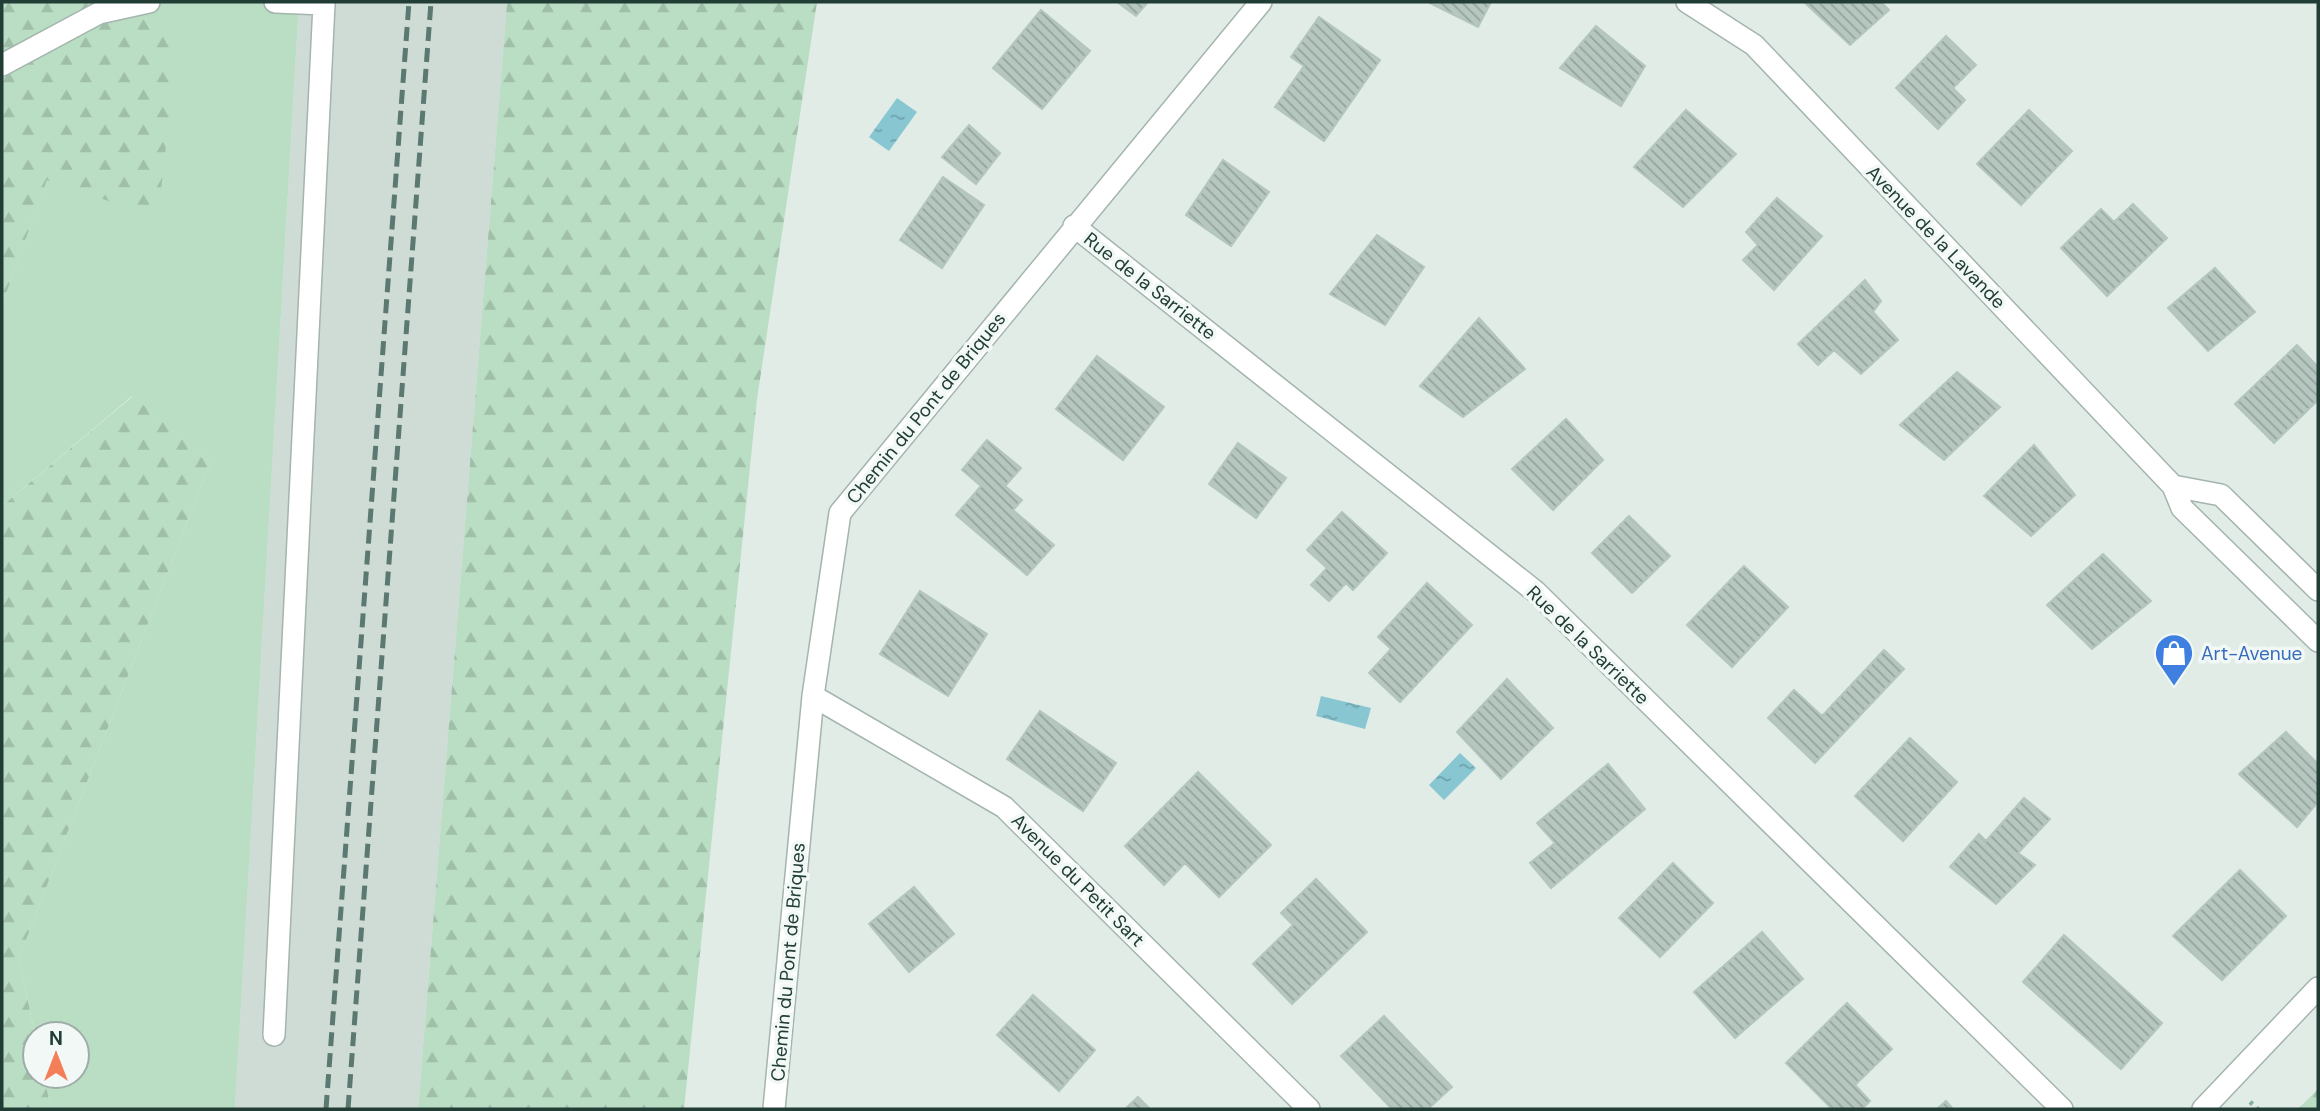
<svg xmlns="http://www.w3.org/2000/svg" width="2320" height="1111" viewBox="0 0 2320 1111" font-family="'DM Sans',sans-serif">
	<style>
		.built { fill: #cfdcd6 }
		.grass { fill: #badec3 }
		.forest { fill: url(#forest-firs) }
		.water { fill: url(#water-ripples) }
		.building { fill: url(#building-back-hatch); stroke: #b3c6be; stroke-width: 2 }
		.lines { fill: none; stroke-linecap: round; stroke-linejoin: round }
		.service-casing { stroke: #a4b4ae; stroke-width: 24 }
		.minor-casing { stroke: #a4b4ae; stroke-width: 24 }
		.path { stroke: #81b0a2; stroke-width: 4.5; stroke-dasharray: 3.5 5; stroke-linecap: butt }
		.service { stroke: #fff; stroke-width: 21 }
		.minor { stroke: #fff; stroke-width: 21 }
		.rail { stroke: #5b7971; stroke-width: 5; stroke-dasharray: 14 7; stroke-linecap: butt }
		.labels { text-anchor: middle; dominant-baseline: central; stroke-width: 7; stroke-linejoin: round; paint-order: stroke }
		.street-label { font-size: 19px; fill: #213d36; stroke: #f2f8f5 }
		.shop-label { font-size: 19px; fill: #366cbe; stroke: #f2f8f5; text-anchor: start }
	</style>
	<defs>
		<pattern id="forest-firs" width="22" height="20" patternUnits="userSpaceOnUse" patternTransform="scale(1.75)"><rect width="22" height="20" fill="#badec3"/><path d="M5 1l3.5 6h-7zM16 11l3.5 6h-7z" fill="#a0bfa8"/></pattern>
		<pattern id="water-ripples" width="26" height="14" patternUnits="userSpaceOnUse" patternTransform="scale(1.75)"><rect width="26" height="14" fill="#88c6d2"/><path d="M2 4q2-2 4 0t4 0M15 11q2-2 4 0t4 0" fill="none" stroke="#6fa2ab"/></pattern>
		<pattern id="building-back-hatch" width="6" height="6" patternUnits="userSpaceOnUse" patternTransform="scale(1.75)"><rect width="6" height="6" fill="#b6c7c0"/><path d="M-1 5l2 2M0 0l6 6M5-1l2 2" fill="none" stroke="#94a39d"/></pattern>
	</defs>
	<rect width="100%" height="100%" fill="#e1ece7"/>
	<path class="built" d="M299,2h208l-89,1107h-183z"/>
	<path class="grass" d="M130,2h169l-64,1107h-184l-7,-33h33v-42l-42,1 -16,-77 191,-495 -78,-67 -130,110v-201l45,-126 111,38z"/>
	<path class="forest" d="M2,2h128l47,43 -19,173 -111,-38 -45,125z
		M507,2h310l-60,397 -73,710h-266z
		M133,396l77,67 -191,495 16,77v41h9l7,33h-49v-603z
		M2318,1089v20h-20z"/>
	<path class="water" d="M897,98l20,14 -28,39 -20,-14z
		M1321,696l50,12 -6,21 -49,-13z
		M1460,753l16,15 -32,32 -15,-15z"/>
	<path class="building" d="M1117,2h31l-12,14z
		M1428,2h63l-13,25z
		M1881,2l8,8 -39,35 -45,-42z
		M1041,10l49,41 -48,58 -49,-41z
		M1319,17l61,43 -56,81 -49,-34 29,-41 -13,-9z
		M1596,26l49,40 -24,40 -61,-38z
		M1946,36l30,29 -23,23 12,12 -27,29 -42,-41z
		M1686,110l50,44 -53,53 -49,-40z
		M2029,110l43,41 -51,54 -44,-41z
		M969,125l31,28 -24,31 -34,-27z
		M1223,160l46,32 -38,54 -45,-31z
		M943,177l41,28 -42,63 -42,-28z
		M1777,198l45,38 -48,54 -31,-30 15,-15 -12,-13z
		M2133,204l34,34 -60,58 -46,-48 40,-39 13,13z
		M1377,235l47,32 -39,58 -55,-31z
		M2215,268l40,44 -47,39 -40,-43z
		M1865,280l16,21 -8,11 25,28 -37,34 -27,-24 -16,15 -20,-21z
		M1479,318l46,51 -62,48 -43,-31z
		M2297,345l21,22v33l-44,43 -39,-39z
		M1097,356l67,51 -41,53 -67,-51z
		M1957,372l43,35 -56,53 -44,-35z
		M1566,419l37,41 -50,50 -41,-41z
		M987,440l34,28 -16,18 17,14 -9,10 41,35 -27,30 -71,-60 25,-29 -19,-16z
		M1238,443l48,35 -30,40 -47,-34z
		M2034,445l41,50 -44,41 -47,-40z
		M1342,512l45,41 -34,37 -7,-7 -17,18 -18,-16 16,-17 -20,-18z
		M1629,516l41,40 -38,37 -40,-40z
		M2103,554l48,47 -59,48 -45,-44z
		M1744,566l44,41 -56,60 -45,-42z
		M1427,583l45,42 -72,77 -31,-29 22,-24 -13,-12z
		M920,591l67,43 -39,62 -68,-42z
		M1884,650l20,19 -89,94 -47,-45 26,-28 28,26z
		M1507,679l46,49 -52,51 -44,-47z
		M1040,711l76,52 -33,48 -76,-52z
		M2286,732l32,32v38l-21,25 -58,-53z
		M1910,738l47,44 -54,59 -48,-45z
		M1608,764l37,45 -94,79 -21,-25 25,-20 -18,-20z
		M1198,772l73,73 -52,52 -34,-34 -21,22 -39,-39z
		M2024,798l26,21 -32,34 17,12 -39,39 -46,-37 29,-33 7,7z
		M1673,863l40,40 -53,54 -41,-39z
		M2240,870l46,46 -64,64 -49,-44z
		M1316,879l51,53 -75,72 -39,-40 40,-39 -12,-12z
		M914,887l40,47 -45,38 -40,-48z
		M1762,932l41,47 -68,59 -41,-46z
		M2064,935l98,88 -41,46 -98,-87z
		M1033,995l62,55 -36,41 -62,-56z
		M1847,1003l45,46 -37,36 15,16 -8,8h-30l-46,-46z
		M1384,1016l68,71 -24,22h-36l-51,-53z
		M1138,1097l12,12h-25z
		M1946,1101l7,8h-16z"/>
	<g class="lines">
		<g class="service-casing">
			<path id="service" d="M2,65l97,-52 50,-11
				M274,1035l50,-1031 -49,-2"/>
		</g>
		<g class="minor-casing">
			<path id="minor" d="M1687,2l67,43 419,441
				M1074,226l462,366 526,517
				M2318,590l-97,-95 -48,-9 9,22 136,133
				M813,696l191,111 305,302
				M774,1109l39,-413 27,-183 421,-511
				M2203,1109l115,-121"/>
		</g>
		<path class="path" d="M2250,1102l8,7"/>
		<use href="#service" class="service"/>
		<use href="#minor" class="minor"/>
		<path class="rail" d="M326,1109l83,-1107
			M348,1109l83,-1107"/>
	</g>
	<defs>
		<g id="shop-pin" transform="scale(2.0125)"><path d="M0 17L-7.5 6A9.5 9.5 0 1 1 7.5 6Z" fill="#3f7fe0" stroke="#f2f8f5"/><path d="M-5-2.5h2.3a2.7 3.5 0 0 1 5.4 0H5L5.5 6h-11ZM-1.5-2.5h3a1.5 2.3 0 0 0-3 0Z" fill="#fff"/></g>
	</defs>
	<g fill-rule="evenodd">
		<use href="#shop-pin" x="2174" y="653"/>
	</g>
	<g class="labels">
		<g class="street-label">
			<text transform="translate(1936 237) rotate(46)">Avenue de la Lavande</text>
			<text transform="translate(1150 286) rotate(38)">Rue de la Sarriette</text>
			<text transform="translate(926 408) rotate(-51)">Chemin du Pont de Briques</text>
			<text transform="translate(1588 645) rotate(44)">Rue de la Sarriette</text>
			<text transform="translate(1078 880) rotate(45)">Avenue du Petit Sart</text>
			<text transform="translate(788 962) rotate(-85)">Chemin du Pont de Briques</text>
		</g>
		<g class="shop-label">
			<text x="2201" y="653">Art-Avenue</text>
		</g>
	</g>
	<rect width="2320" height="1111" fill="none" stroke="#213d36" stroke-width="7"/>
	<g transform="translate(56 1055)"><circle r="33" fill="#f2f8f5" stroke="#9eada9" stroke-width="2"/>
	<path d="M0-5L12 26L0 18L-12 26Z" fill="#f47e57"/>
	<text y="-10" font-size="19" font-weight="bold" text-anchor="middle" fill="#213d36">N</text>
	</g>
</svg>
